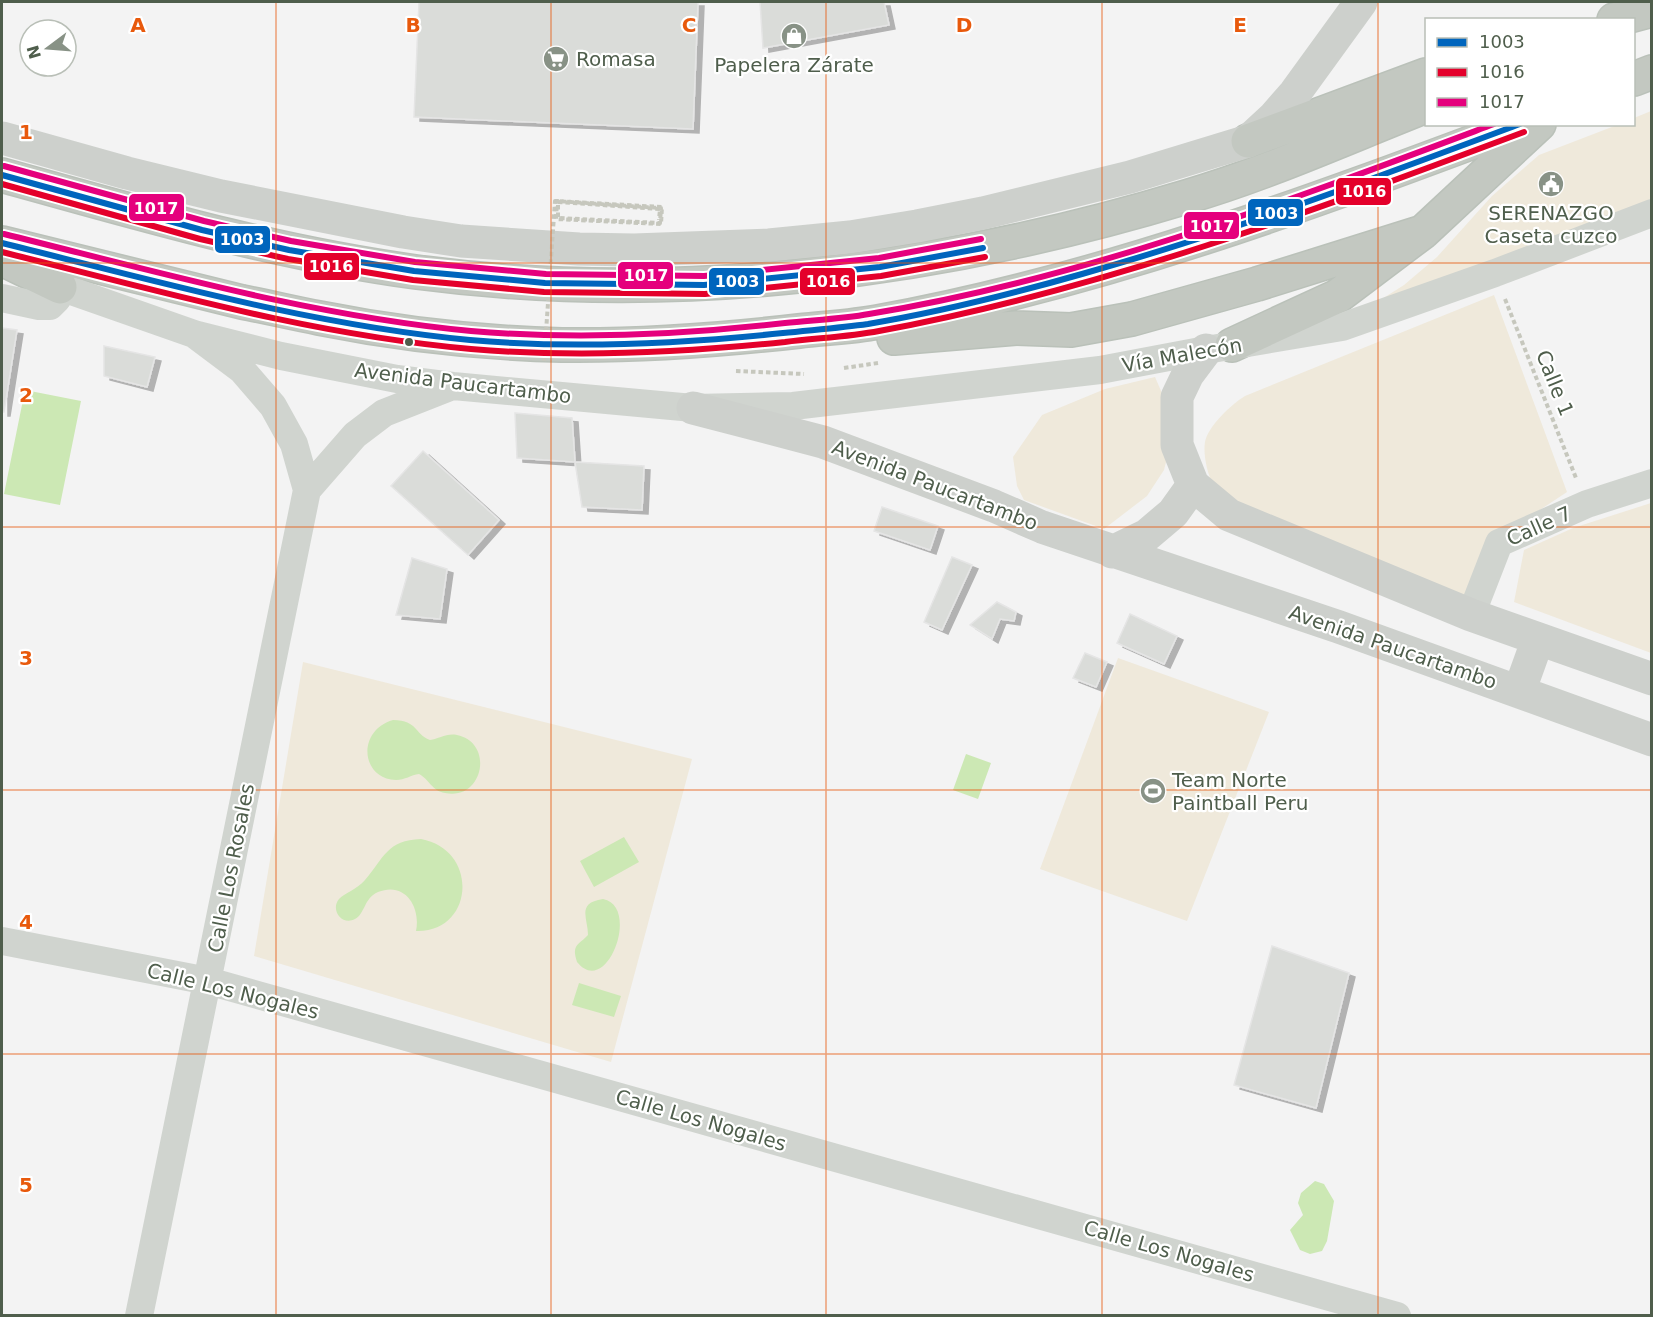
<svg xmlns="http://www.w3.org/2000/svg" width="1653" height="1317" viewBox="0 0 1653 1317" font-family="'DejaVu Sans',sans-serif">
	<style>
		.green { fill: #efe9db }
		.water { fill: #cce8b4 }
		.building { fill: #dadcd9; stroke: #e5e5e5; stroke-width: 1.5; filter: url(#shadow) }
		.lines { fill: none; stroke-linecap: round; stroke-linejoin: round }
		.highway-casing { stroke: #bac1b9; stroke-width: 36 }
		.path { stroke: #c6c7bd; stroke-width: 4; stroke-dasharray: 4.5 3; stroke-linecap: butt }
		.minor { stroke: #d0d4cf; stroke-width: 28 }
		.major { stroke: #cdd0cc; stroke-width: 33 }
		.highway { stroke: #c3c8c1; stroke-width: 33 }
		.path-bridge { stroke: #c6c7bd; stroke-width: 4; stroke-dasharray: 4.5 3; stroke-linecap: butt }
		.bus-1-casing { stroke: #fff; stroke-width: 10 }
		.bus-2-casing { stroke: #fff; stroke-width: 10 }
		.bus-3-casing { stroke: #fff; stroke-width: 10 }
		.bus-1 { stroke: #0065bd; stroke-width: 6 }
		.bus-2 { stroke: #e4002b; stroke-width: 6 }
		.bus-3 { stroke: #e5007d; stroke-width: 6 }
		.grid { fill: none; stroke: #e8590c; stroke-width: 1.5; stroke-opacity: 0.55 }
		.bus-dot { fill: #4f5e4c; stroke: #fff; stroke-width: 2 }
		.labels { text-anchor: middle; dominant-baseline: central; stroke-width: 4.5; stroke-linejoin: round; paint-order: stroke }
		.poi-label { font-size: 20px; fill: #4f5e4c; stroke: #fff; text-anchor: start }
		.street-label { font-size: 20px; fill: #4f5e4c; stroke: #fff }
		.grid-label { font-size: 20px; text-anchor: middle; font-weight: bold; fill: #e8590c; stroke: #fff; stroke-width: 4.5; stroke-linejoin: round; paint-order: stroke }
		.line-badge { stroke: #fff; stroke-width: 2 }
		.badge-label { font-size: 16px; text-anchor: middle; font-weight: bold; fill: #fff }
	</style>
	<defs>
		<filter id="shadow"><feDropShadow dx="6" dy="4" stdDeviation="0" flood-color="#0004"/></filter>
	</defs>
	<rect width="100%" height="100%" fill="#f3f3f3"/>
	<path class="green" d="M1651,111v91l-296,114 49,-31 33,-28 55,-61 47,-41 78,-30 17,-1v-6z
		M1494,295l73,197 -71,47 -28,68 -228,-97c-9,-8 -22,-17 -27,-26 -6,-11 -10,-30 -8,-42 3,-16 27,-38 40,-46z
		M1155,377l10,23 8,35 -9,35 -17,26 -43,33 -80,-29 -7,-14 -4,-29 29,-42 63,-26z
		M1651,503v150l-137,-51 10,-52 49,-22z
		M1118,658l151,54 -82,209 -147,-52z
		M303,662l389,97 -81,303 -357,-106z"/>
	<path class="water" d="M25,390l56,11 -21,104 -56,-11z
		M393,720c26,1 20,13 37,20 9,-1 16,-7 27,-5 38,8 26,66 -12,58 -13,-2 -16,-14 -26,-19 -8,1 -14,6 -23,6 -35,-1 -40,-49 -3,-60z
		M966,754l25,9 -13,36 -25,-9z
		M624,837l15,25 -45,25 -14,-26z
		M421,839c59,11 53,94 -5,92 5,-24 -11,-50 -38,-39 -14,6 -13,22 -23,27 -13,7 -25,-9 -16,-20 6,-6 18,-10 26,-19 19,-22 22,-40 56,-41z
		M603,899c38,7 4,100 -26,63 -6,-18 2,-17 11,-27 0,-17 -12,-32 15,-36z
		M579,983l42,13 -7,21 -42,-12z
		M1315,1181l9,3 10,17 -7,40 -5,10 -12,3 -10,-4 -10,-20 13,-15 -5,-12 3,-10z"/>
	<path class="building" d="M419,2h279l-5,127 -279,-12z
		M760,2h124l5,23 -126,23z
		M2,328l15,2 -13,82h-2z
		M104,346l51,11 -8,30 -43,-11z
		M515,413l57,5 3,44 -58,-4z
		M423,451l76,69 -31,35 -77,-69z
		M575,462l69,4 -2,44 -60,-3z
		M882,507l56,19 -8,24 -56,-19z
		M952,557l20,8 -30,65 -18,-8z
		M412,558l35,11 -7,50 -44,-4z
		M997,602l19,10 -2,9 -14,-2 -8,20 -22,-14z
		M1130,614l47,22 -13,28 -47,-21z
		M1085,653l22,9 -11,25 -23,-9z
		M1272,946l77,27 -33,135 -82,-23z"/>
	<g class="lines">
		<g class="highway-casing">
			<path id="highway" d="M1614,20l38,-10
				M1634,79l18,-7
				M1248,141l178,-66
				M2,175c137,38 273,78 414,97 258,34 522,0 770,-75 82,-24 161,-60 240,-91
				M2,243l240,59c26,5 51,11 77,16 80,16 162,25 243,27 79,1 158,-5 237,-14 26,-3 53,-4 79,-9 221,-40 432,-119 643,-198
				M2,259l58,28
				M894,338l122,-10 55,2 61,-11 125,-35 166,-52
				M1232,345l106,-49 85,-64 116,-108"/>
		</g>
		<path class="path" d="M558,202l102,7 -1,11
			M1505,299l71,179
			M844,368l34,-5
			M736,371l68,3"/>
		<path class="minor" d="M2,298l37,8h11l7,-7 3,-12 134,47 48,36 31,36 21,38 13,46 -168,826
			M194,334l87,22 116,23 56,7 240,22 100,-2 307,-36 106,-20 136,-23 153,-54 157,-60
			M307,490l48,-55 29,-22 66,-26
			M1471,615l28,-72 88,-39 65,-21
			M2,941l206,40 1189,335"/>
		<path class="major" d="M2,138l125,35 94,23 182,36 58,9 118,8 55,1 135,-5 81,-8 67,-11 66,-13 147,-36 118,-36 26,-24 21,-24 66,-91
			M1206,350l-18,24 -11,23v48l16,40 36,30 242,100 181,64
			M693,408l130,34 171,64 48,21 297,100 313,113
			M1112,552l35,-17 26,-22 20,-28
			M1519,692l19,-53"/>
		<use href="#highway" class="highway"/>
		<path class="path-bridge" d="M544,361l11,-160 107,6 -1,17 -105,-5 1,-18 104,7 -1,15 -102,-5v-16"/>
		<g class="bus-1-casing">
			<path id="bus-1" d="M2,175l200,55 87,20 125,21 131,12 159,2 176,-18 103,-19
				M2,243c154,38 309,82 468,97 104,9 209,4 313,-7 28,-3 57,-5 85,-9 72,-12 144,-30 214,-50 149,-42 293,-96 438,-150"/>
		</g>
		<g class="bus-2-casing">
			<path id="bus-2" d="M2,184l198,55 88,20 125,21 131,12 161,2 176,-18 104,-19
				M2,252c154,38 309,83 469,97 105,9 209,4 314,-7 31,-4 63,-5 94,-11 222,-41 434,-120 645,-199"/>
		</g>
		<g class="bus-3-casing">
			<path id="bus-3" d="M4,166l200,55 87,20 124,21 131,12 158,2 175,-18 102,-19
				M4,234c154,38 308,82 467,97 105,9 210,4 314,-8 28,-3 57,-4 84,-9 215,-35 422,-114 625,-190"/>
		</g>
		<use href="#bus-1" class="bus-1"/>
		<use href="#bus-2" class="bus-2"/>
		<use href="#bus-3" class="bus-3"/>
	</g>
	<path class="grid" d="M276,2v1314M551,2v1314M826,2v1314M1102,2v1314M1378,2v1314M2,263h1650M2,527h1650M2,790h1650M2,1054h1650"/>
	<defs>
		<g id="shop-disc" transform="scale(1.35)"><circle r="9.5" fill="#889286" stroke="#fff"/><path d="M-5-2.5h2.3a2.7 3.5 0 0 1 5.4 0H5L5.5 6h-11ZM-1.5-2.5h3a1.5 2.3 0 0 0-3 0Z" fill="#fff"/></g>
		<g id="supermarket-disc" transform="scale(1.35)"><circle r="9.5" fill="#889286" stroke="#fff"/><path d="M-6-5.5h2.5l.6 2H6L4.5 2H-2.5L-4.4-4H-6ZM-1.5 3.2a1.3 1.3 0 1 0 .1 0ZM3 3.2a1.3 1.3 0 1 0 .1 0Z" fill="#fff"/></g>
		<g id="civic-disc" transform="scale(1.35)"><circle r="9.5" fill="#889286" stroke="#fff"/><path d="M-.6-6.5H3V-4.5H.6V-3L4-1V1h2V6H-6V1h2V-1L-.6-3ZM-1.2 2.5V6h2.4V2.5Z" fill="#fff"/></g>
		<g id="stadium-disc" transform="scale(1.35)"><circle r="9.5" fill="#889286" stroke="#fff"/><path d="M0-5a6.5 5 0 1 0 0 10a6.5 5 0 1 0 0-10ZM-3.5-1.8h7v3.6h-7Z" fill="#fff"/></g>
	</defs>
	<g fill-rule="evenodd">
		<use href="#shop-disc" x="794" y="36"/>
		<use href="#supermarket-disc" x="556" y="59"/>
		<use href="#civic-disc" x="1551" y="184"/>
		<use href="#stadium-disc" x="1153" y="791"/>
	</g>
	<circle class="bus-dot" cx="409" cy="342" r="5"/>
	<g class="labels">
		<g class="poi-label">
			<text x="576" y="59">Romasa</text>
			<text x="794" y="65" text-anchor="middle">Papelera Zárate</text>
			<text x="1551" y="213" text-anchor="middle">SERENAZGO<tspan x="1551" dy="23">Caseta cuzco</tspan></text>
			<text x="1172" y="780">Team Norte<tspan x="1172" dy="23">Paintball Peru</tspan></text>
		</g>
		<g class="street-label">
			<text transform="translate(1182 355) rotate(-10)">Vía Malecón</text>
			<text transform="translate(463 383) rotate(7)">Avenida Paucartambo</text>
			<text transform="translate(1555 383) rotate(68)">Calle 1</text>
			<text transform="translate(935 485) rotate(21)">Avenida Paucartambo</text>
			<text transform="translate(1539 526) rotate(-24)">Calle 7</text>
			<text transform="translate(1393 647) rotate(19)">Avenida Paucartambo</text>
			<text transform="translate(231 868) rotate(-79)">Calle Los Rosales</text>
			<text transform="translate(233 991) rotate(14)">Calle Los Nogales</text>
			<text transform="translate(701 1120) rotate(16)">Calle Los Nogales</text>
			<text transform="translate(1169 1251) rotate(16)">Calle Los Nogales</text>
		</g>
	</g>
	<g class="grid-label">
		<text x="138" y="32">A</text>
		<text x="413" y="32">B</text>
		<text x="689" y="32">C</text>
		<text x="964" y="32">D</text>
		<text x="1240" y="32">E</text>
		<text x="26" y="139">1</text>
		<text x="26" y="402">2</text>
		<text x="26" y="665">3</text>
		<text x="26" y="929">4</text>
		<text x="26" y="1192">5</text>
	</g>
	<g class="line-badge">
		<rect x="1335" y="177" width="57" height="29" rx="6" fill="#e4002b"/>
		<rect x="128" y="193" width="57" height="29" rx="6" fill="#e5007d"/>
		<rect x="1247" y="198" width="57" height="29" rx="6" fill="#0065bd"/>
		<rect x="1183" y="211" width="57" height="29" rx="6" fill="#e5007d"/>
		<rect x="214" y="225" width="57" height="29" rx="6" fill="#0065bd"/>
		<rect x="303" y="252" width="57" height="29" rx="6" fill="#e4002b"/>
		<rect x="617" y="261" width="57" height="29" rx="6" fill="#e5007d"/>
		<rect x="799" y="267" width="57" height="29" rx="6" fill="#e4002b"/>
		<rect x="708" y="267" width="57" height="29" rx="6" fill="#0065bd"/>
	</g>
	<g class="badge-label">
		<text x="1364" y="197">1016</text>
		<text x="156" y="214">1017</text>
		<text x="1276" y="219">1003</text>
		<text x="1212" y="232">1017</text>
		<text x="242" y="245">1003</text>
		<text x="331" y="272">1016</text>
		<text x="646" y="281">1017</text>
		<text x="828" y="287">1016</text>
		<text x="737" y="287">1003</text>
	</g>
	<rect width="1653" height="1317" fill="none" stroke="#4f5e4c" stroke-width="6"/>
	<rect x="1425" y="18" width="210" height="108" fill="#ffffff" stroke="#b9bfb7" stroke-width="1.5"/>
	<rect x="1437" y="38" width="30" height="9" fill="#0065bd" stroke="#b9bfb7" stroke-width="1.5"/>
	<text x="1479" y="48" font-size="18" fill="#4f5e4c">1003</text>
	<rect x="1437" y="68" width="30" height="9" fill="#e4002b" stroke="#b9bfb7" stroke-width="1.5"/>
	<text x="1479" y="78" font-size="18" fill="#4f5e4c">1016</text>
	<rect x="1437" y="98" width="30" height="9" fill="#e5007d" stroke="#b9bfb7" stroke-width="1.5"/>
	<text x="1479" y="108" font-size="18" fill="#4f5e4c">1017</text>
	<g transform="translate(48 48) rotate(254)"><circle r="28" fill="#ffffff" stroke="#b9bfb7" stroke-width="1.5"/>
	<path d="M0-4.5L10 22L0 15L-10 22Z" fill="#889286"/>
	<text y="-9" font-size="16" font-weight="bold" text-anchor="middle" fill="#4f5e4c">N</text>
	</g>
</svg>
